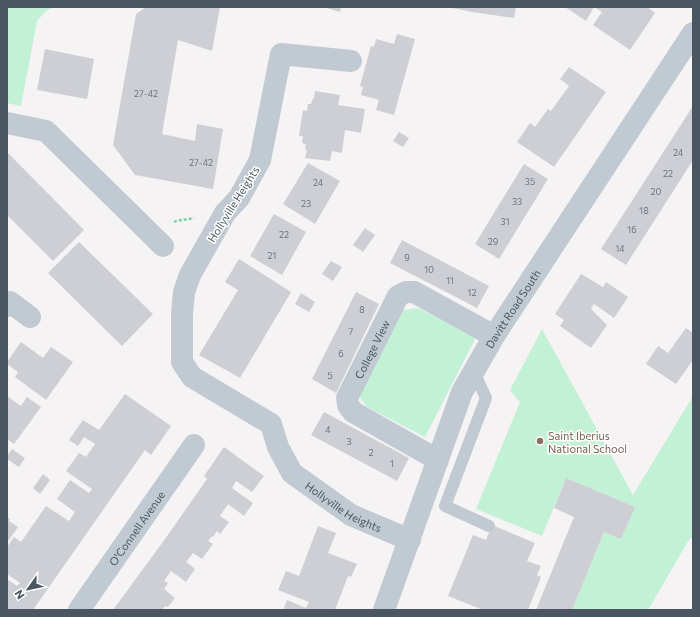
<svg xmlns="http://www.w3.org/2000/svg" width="700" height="617" viewBox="0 0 700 617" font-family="Commissioner,sans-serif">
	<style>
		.green { fill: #c3f1d5 }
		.building { fill: #cdcfd5 }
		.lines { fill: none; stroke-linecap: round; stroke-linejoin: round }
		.path { stroke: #7ad0a6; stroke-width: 2.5; stroke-dasharray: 3 2; stroke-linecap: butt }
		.service { stroke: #c1cad2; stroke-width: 12 }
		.minor { stroke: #c1cad2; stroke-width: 22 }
		.tertiary { stroke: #c1cad2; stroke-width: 22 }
		.education-dot { fill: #8d6e63; stroke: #fff; stroke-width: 1.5 }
		.labels { text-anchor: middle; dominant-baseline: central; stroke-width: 3; stroke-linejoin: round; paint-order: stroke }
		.number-label { font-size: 9px; fill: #6b747e }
		.street-label { font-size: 11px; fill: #4a5661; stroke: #fff }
		.education-label { font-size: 11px; fill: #785e54; stroke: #fff; text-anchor: start }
	</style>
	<rect width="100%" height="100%" fill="#f5f3f3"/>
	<path class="green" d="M7,7h47l-7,3 -10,11 -16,85 -14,-3z
		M418,308l58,29 -51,100 -58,-30 -8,-11 44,-86z
		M542,329l91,166 60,-99v143l-3,-1 -42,72h-76l32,-78 17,7 13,-32 -68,-29 -24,58 -66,-27 44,-107 -10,-12z"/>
	<path class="building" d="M146,7h74l-8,44 -34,-11 -16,94 33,7 2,-17 26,5 -10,60 -78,-14 -22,-30 23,-131z
		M323,7h18l-1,5z
		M452,7h64l-2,11 -42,-6 -20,-4z
		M565,7h82l8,6 -25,37 -37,-25 9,-13 -8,-5 -8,14z
		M397,34l18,5 -21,76 -18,-5 3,-10 -18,-5 2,-8 -3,-1 11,-40 3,1 2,-8 18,5z
		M45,49l49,10 -7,40 -50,-9z
		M569,67l37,25 -52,75 -37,-25 13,-19 5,4 13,-18 3,2 18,-25 -9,-7z
		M315,91l25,4 -2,10 27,4 -4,24 -16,-3 -3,23 -10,-2 -2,10 -25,-3 2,-8h-2l1,-6 -4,-1 1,-7h-4l4,-26 4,1 1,-7h3l2,-6 1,1z
		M693,106v54l-67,105 -25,-16z
		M399,132l10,6 -6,9 -10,-6z
		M7,152l77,78 -31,31 -46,-46z
		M308,163l32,18 -25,43 -32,-20z
		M524,164l24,15 -49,80 -24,-15z
		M274,214l32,18 -24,43 -32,-19z
		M365,228l10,7 -12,17 -10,-7z
		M402,240l87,46 -12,22 -87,-45z
		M79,242l74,72 -31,32 -74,-73z
		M239,259l52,33 -51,86 -41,-23 39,-65 -13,-8z
		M331,261l11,6 -9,14 -11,-7z
		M581,274l22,13 3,-5 22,15 -14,21 -20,-14 -3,5 16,16 -16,23 -31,-22 4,-6 -9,-6z
		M356,292l23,12 -43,89 -24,-14z
		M301,293l14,9 -6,10 -14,-8z
		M686,328l7,5v27l-17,24 -30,-20 12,-18 10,7z
		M21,342l22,16 8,-11 22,15 -27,38 -31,-23 3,-5 -11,-8v-2z
		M125,394l46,32 -20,29 -6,-5 -112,160h-26v-31l10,7 3,-3 -13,-9v-27l7,-10 7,5 25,-36 23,15 6,-9 -18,-13 13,-19 19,13 3,-4 -26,-18 13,-18 7,4 9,-13 -11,-7 -6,9 -9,-6 14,-20 16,10z
		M7,396l14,10 6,-9 14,10 -27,37 -7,-5z
		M324,412l85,46 -12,23 -86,-46z
		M224,447l40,29 -12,16 -16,-11 -4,7 21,15 -9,13 -16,-12 -8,12 9,6 -9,12 -3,-3 -4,6 -1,-1 -4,5 5,3 -11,15 -9,-6 -7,9 9,7 -9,13 -15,-11 -7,10 4,2 -4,6 11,9 -7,9 -3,-1 -3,4h-49l52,-71 42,-60 -3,-3z
		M12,449l13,9 -6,9 -12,-8v-3z
		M43,474l7,6 -10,14 -7,-6z
		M566,478l69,29 -14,32 -17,-7 -32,78h-36l38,-93 -20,-9z
		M7,517l3,2 -1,2 9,6 -9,13 -2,-1z
		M492,525l43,18 -8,18 14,5 -4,9 4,2 -13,33h-45l-35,-14 25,-61 13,5z
		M318,526l18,7 -8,20 29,11 -6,13 -3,-1 -13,34h-52l4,-10 19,8 3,-6 -31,-12 8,-19 13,5z"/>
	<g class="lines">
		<path class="path" d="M174,222l2,-1 18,-3"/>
		<path class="service" d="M474,372l12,26 -41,108 44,20"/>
		<g class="minor">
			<path id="s1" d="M351,61l-70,-7 -21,106 -21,38 -14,15 -35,62 -6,17 -2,22v48l10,15 79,47 7,23 14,26 59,42 59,25"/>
			<path d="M7,123l39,8 117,115"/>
			<path d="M7,306l3,-4 20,15"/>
			<path id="s2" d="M438,460l-85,-48 -5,-7 -1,-7 51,-102 8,-4h8l80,44"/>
			<path id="s3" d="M79,610l115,-165"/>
		</g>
		<path class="tertiary" id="s4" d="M384,610l78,-218 32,-56 199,-303"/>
	</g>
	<circle class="education-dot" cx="540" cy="441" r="4"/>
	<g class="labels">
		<g class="number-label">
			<text x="146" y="93">27-42</text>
			<text x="678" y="152">24</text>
			<text x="201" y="162">27-42</text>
			<text x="668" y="173">22</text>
			<text x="530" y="181">35</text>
			<text x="318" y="182">24</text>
			<text x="656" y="191">20</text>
			<text x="517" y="201">33</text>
			<text x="306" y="203">23</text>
			<text x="644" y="210">18</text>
			<text x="505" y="221">31</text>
			<text x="632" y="229">16</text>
			<text x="284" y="234">22</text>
			<text x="493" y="241">29</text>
			<text x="620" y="248">14</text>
			<text x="272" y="255">21</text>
			<text x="407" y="257">9</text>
			<text x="429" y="269">10</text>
			<text x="450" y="280">11</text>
			<text x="472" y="292">12</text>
			<text x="362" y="309">8</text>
			<text x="351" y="331">7</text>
			<text x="341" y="353">6</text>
			<text x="330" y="375">5</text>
			<text x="328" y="429">4</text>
			<text x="349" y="441">3</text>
			<text x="371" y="452">2</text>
			<text x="392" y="463">1</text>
		</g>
		<g class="street-label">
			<text transform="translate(233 204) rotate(-58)">Hollyville Heights</text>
			<text stroke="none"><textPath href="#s4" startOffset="329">Davitt Road South</textPath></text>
			<text stroke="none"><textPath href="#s2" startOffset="168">College View</textPath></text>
			<text stroke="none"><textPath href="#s1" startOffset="627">Hollyville Heights</textPath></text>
			<text stroke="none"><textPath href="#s3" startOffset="100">O'Connell Avenue</textPath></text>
		</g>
		<g class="education-label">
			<text x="548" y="435">Saint Iberius<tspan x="548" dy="13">National School</tspan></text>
		</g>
	</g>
	<rect width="700" height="617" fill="none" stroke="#4a5661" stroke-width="16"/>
	<g transform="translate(28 589) rotate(237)" stroke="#ffffff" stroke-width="3" paint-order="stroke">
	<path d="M0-3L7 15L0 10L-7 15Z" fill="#4a5661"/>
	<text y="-6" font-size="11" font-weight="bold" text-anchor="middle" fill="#4a5661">N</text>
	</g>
</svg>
